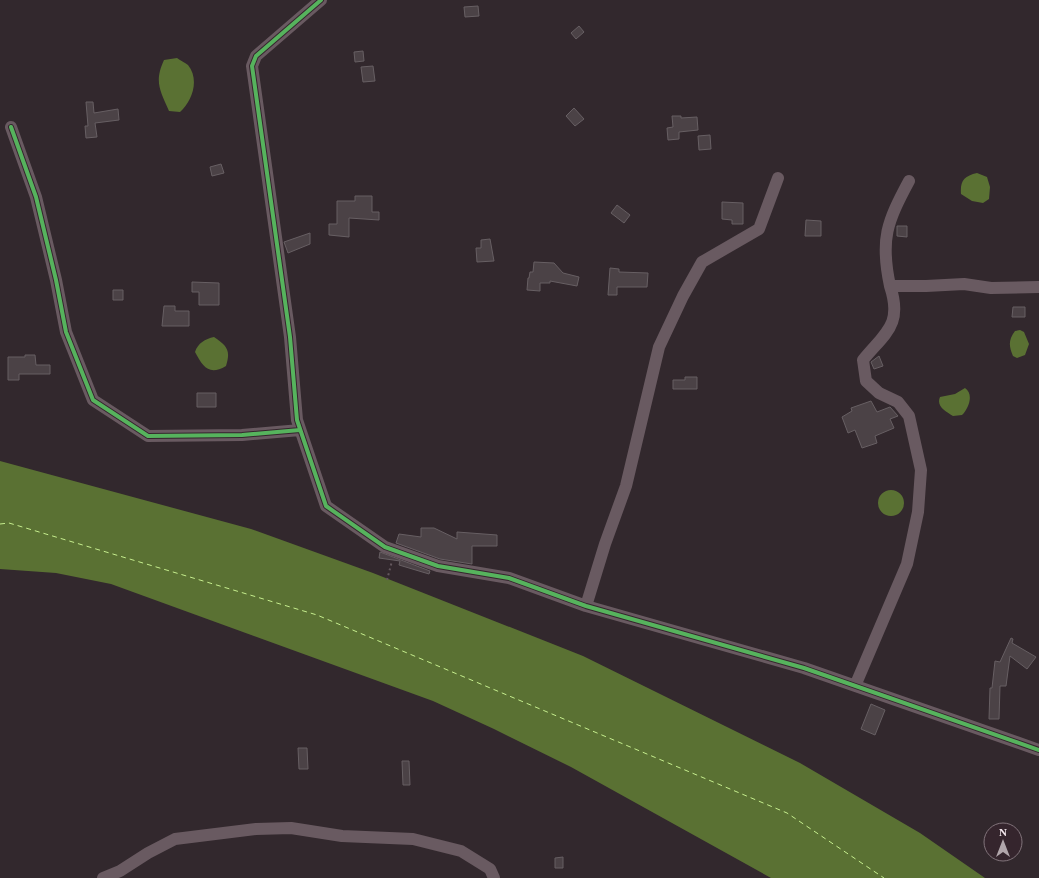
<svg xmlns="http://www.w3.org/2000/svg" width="1039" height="878" viewBox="0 0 1039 878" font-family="'Times New Roman',serif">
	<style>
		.water { fill: #5a7133 }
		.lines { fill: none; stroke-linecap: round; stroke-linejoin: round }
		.ferry { stroke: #c6ee8e; stroke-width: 1; stroke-dasharray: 5 4; stroke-linecap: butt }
		.building { fill: #4b4246; stroke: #675f63 }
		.path { stroke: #64585e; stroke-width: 2; stroke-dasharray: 2 3; stroke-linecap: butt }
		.street { stroke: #695a61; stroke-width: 12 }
		.cycleway-casing { stroke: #35252d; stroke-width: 6 }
		.cycleway { stroke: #56b35d; stroke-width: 4 }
	</style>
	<rect width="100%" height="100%" fill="#32282d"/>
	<path class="water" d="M177,58c3,2 8,5 11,7 12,15 4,36 -8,47l-11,-1c-9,-21 -15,-29 -5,-51z
		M977,173l10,4 3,10 -1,12 -6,4 -11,-2 -11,-7c-1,-13 3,-18 16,-21z
		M1020,330l4,2 5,12 -4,11 -8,3 -4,-2c-4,-9 -5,-16 2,-25z
		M214,337c13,9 17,13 12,29 -17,10 -23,1 -31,-14 3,-9 10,-13 19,-15z
		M965,388c9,6 4,20 -3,27l-9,1c-8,-5 -17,-10 -13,-19l15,-3z
		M0,461l251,68 122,44 210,83 217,107 120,70 65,45h-214l-200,-111 -77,-38 -61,-28 -322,-117 -55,-11 -56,-4z
		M878 503a13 13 0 1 1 26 0a13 13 0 1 1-26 0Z"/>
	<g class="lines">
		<path class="ferry" d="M0,524l9,-1 308,92 470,198 97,65"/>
	</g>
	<path class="building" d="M478,6l1,10 -14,1 -1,-10z
		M579,26l5,6 -8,7 -5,-6z
		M363,51l1,10 -9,1 -1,-10z
		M373,66l2,15 -12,1 -2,-15z
		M86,102h7l1,11 24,-4 1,11 -24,3 2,14 -11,1 -1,-12h3z
		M574,108l10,11 -9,7 -9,-10z
		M672,116h9v2l16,-1 1,13 -19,2v7l-11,1 -1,-12 6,-1z
		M710,135l1,14 -12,1 -1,-14z
		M221,164l3,9 -12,3 -2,-9z
		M355,196h17v16h7v8l-30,-2v19l-20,-2v-11h8v-23h18z
		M722,202l21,1v21h-11v-4l-10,-1z
		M617,205l13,10 -6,8 -13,-10z
		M806,220l15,1v15h-16z
		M897,226h10v11l-10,-1z
		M310,233v11l-22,9 -4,-11z
		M490,239l4,22 -17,1 -1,-14h5v-8z
		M534,262l20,1 9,10 16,4 -2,9 -27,-5v2h-10v8l-13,-1 1,-12h1l1,-6h3z
		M610,268l9,1v3l29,1 -1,14h-30v8h-9z
		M192,282l27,1v22h-20v-13h-7z
		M113,290h10v10h-10z
		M164,306h11v5h14v15h-27z
		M1013,307h12v10h-13z
		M25,355h10l1,10h14v9h-31v6h-11v-23h17z
		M879,356l4,10 -9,3 -3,-7z
		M685,377h12v12h-24v-9h12z
		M197,393h19v14h-19z
		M871,401l6,11 13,-5 8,9 -8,3 4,9 -19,8 2,7 -15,5 -7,-18 -7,3 -6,-16 10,-6 -1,-3z
		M421,528h13l23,11v-7l40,3v11h-25v18l-32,-5 -44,-16 3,-9 22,3z
		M380,552l50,19 -1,3 -30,-9 1,-4 -21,-3z
		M1011,638l2,1 -1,4 24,14 -9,12 -17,-13 -4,30h-6l-1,33h-10l1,-31h2l3,-27 5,1z
		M871,704l14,6 -10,25 -14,-6z
		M298,748h9l1,21h-9z
		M402,761h7l1,24h-7z
		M563,857v11h-8v-10z"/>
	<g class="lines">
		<path class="path" d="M387,580l5,-19"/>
		<path class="street" d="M321,0l-65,56 -4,10 38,271 7,83 29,86 59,41 53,19 71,12 77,28 218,62 235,82
			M11,127l25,70 20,83 10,52 27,68 55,36 94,-1 58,-5
			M909,181c-22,41 -29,58 -19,105h36l38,-2 27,4 48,-1
			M586,606l19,-62 21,-58 33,-139 24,-51 19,-34 57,-33 19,-51
			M855,686l52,-122 11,-52 3,-42 -12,-54 -11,-14 -19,-9 -13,-12 -3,-21c22,-27 40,-35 27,-74
			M103,878l17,-7 28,-18 27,-14 81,-10 35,-1 51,8 71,3 48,12 29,18 4,9"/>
		<g class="cycleway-casing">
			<path id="cycleway" d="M321,0l-65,56 -4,10 38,271 7,83 29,86 59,41 53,19 71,12 77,28 218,62 235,82
				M11,127l25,70 20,83 10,52 27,68 55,36 94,-1 58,-5"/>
		</g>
		<use href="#cycleway" class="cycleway"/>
	</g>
	<g transform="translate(1003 842)"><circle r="19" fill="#35252d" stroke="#82747b"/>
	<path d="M0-3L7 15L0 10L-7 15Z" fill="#b1a6ab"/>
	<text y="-6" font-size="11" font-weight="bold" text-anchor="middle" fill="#f6eaef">N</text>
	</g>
</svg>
